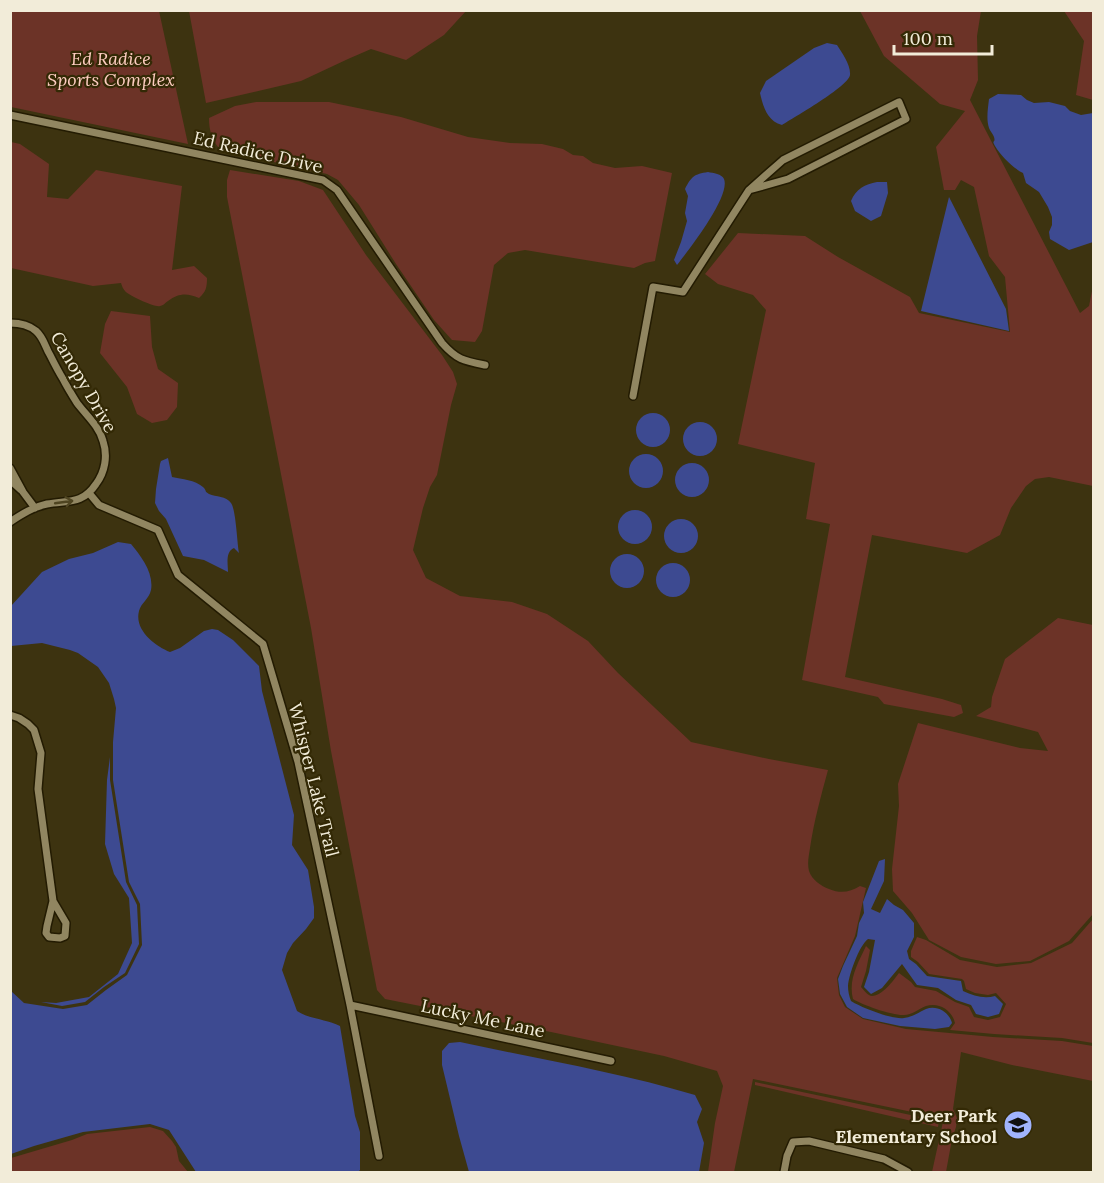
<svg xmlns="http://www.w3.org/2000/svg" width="1104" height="1183" viewBox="0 0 1104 1183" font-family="Lora,serif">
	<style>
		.green { fill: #6c3327 }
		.water { fill: #3d4a91 }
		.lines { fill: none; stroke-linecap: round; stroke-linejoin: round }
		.street-casing { stroke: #231b02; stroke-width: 10 }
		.street { stroke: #918661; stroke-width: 7 }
		.oneway { stroke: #4f4521 }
		.labels { text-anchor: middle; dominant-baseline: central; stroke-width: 4.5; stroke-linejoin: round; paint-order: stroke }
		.park-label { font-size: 18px; font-style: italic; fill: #fecdc1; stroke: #332905 }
		.street-label { font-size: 18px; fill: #f2ecd9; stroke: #332905 }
		.poi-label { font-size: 18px; font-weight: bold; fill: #f2ecd9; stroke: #332905; text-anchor: end }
	</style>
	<rect width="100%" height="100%" fill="#3d3310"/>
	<path class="green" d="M11,10l148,1 29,133 -177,-37z
		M189,11v-1l277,1 -22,24 -38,25 -35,-11 -23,10 -47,22 -95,22z
		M860,11h121l-4,25 1,44 -8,20 110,213 9,-7 4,-20v200l-44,-9 -14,2 -9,7 -15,22 -11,27 -33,18 -95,-18 -27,142 97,22 19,6 2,8 -9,4 -70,-13 -6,-7 -76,-17 28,-156 -24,-5 9,-56 -77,-19 28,-134 -13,-15 -35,-11 -13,-10 33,-41 67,3 33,21 72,40 9,16 91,19 -5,-55 -16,-21 -15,-69 -13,-7 -6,10h-11l-8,-43 29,-36 -25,-7 -56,-48z
		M1064,11h29v89l-17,-5 8,-54z
		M256,102h73l72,15 67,20 42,6 32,1 21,5 10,6 10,1 10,7 22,5 27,-2 30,7 -17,88 -10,2 -11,5 -109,-18 -17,3 -14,12 -12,66 -7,11 -23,-2 -18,-20 -38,-56 -37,-59 -21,-25 -11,-6 -106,-24c-9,-8 -12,-20 -12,-32l26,-12z
		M11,142l9,2 29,20 -2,33 21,2 28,-29 86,16 -10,84 22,-4 13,12c0,9 -1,14 -8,20 -12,-5 -20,-5 -31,3 -2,1 -5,5 -8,5 -4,2 -31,-10 -35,-15 -2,-2 -3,-5 -4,-8l-28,3 -82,-18z
		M230,170l69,11 24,9 43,65 76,100 11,17 4,12 -6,21 -14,70 -7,12 -7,21 -10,42 13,28 34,18 52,6 35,12 41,27 30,32 73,69 78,17 59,11c-7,26 -14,51 -18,78 -1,7 -3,15 -1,23 3,9 12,15 20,18 12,5 21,3 31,-3l6,2 -11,48 -18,42 2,17 6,12 18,12 43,10 87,8 69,4 31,5v35l-81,-16 -51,-13 -8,57 4,9 -1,9 -4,12 -6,33h-14l11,-50 -2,-4 -188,-39 -19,93h-26l7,-49 8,-37 -6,-15 -53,-15 -113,-24 -166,-33 -8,-9 -46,-239 -20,-123 -84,-431v-17z
		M111,311l39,5 2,31 6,22 20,14 -1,24 -10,13 -15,3 -15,-9 -10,-27 -27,-34 5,-29z
		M1058,618l35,7v289l-24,27 -39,20 -34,3 -35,-7 -32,-17 -17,-27 -19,-22 -1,-22 7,-63 -1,-22 20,-61 102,25 28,3 -10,-19 -62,-16 15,-9 1,-10 13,-38z
		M1093,919v124l-31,-5 -68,-4 -44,-4 5,-7c-3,-13 -16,-21 -29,-17 -8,3 -14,9 -22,9 -10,1 -42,-10 -51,-16 -5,-19 5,-36 13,-53l4,4 -4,21 -5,16c3,3 7,9 11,9 10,0 21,-15 27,-23l12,9 4,5 21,4 19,11 14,5 5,10 14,3 12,-3 6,-13 -10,-11 -8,2 -13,-2 -9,-4 -2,-8 -2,-2 -33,-5 -11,-12 -7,-5v-6l6,-14 9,3 34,20 37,7 34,-4 41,-20z
		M755,1082l184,39 -1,6 -183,-42z
		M150,1127l13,4 9,10 4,6 3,14 9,11h-177v-14l61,-18 15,-6z"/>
	<path class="water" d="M827,43l10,2c5,8 14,20 13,30 -1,11 -57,43 -68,50 -15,-4 -19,-19 -22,-32l6,-12 48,-33z
		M998,94l23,1 6,5 7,3 15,-1 16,4 5,5 11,4 12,-2v129l-24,8 -19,-11 -1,-7 3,-7v-8l-4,-10 -9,-15 -13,-9 -3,-10c-10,-5 -22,-17 -28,-27 -4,-7 1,-2 -1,-9 -1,-3 -4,-6 -5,-9 -3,-9 -1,-20 0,-29z
		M708,172c5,1 14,2 16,7 7,17 -36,72 -47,86l-3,-5 7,-18 6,-21 -2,-8 3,-17 -3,-7c6,-12 9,-15 23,-17z
		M877,182h10l1,11 -7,23 -10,5 -16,-10 -4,-10c5,-12 14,-17 26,-19z
		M949,197l57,112 3,22 -88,-20z
		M636 430a17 17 0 1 1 34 0a17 17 0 1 1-34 0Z
		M683 439a17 17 0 1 1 34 0a17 17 0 1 1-34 0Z
		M629 471a17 17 0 1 1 34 0a17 17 0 1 1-34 0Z
		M168,458l4,19c10,2 23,3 31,10 5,5 0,3 6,7 7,3 17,2 22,9 5,7 6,39 8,50l-5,-5c-9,4 -6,16 -6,24l-24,-12 -21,-4 -17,-37 -7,-8 -4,-8 1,-14 4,-25 1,-3z
		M675 480a17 17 0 1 1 34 0a17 17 0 1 1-34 0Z
		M618 527a17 17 0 1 1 34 0a17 17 0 1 1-34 0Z
		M664 536a17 17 0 1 1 34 0a17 17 0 1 1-34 0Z
		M118,542l13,2c10,12 23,29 20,46 -2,9 -10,13 -12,21 -5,19 16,35 31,41l10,-4 24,-17 8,-2 6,1 15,10 26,26 3,25 32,124 -2,30 16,25 6,37v11l-8,11 -13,14 -6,10 -5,17 15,41c12,8 29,8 43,15l15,90 5,16v38l-2,2h-162l-27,-42 -19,-6 -67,8 -49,14 -23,8v-163l13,12 39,6 24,-4 19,-15 21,-15 15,-30 -2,-41 -11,-22 -16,-102v-38l3,-34 -2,-9 -5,-16 -11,-16 -20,-14 -8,-3 -28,-7 -31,3v-40l31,-34 27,-13 24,-6z
		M610 571a17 17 0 1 1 34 0a17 17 0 1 1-34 0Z
		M656 580a17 17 0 1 1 34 0a17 17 0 1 1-34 0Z
		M110,757v23l16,102 11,23 2,39 -14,29 -21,14 -19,15 -23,4 -21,-4 15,1 33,-6 29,-23 14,-31 -3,-45 -15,-24 -9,-30 2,-64z
		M885,859l-1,22 -13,28 9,4 7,-14 7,6 9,5 11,13v14l-7,14 2,8 7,5 11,12 34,5 2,10c11,5 21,8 32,5l8,8 -4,10 -11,3 -12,-3 -5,-9 -15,-5 -18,-12 -21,-3 -15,-21 -20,24 -11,6 -7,-7 5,-15 6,-32 -7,-1c-9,7 -19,35 -20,47 0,5 1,10 3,15 9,6 42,19 53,17 9,-1 15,-6 22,-9 11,-4 23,3 26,14l-3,4 -14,2 -35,-3 -37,-8 -16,-11 -7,-13 -2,-15 5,-13 14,-30 2,-13 5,-10 -1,-11 16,-41z
		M460,1042c78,17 158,30 235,53l7,14 -5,13 7,21 -5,29h-230l-10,-36 -17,-71v-14l7,-8z"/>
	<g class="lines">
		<g class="street-casing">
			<path id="street" d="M10,115l313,65 14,10 105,153c15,17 22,18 43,22
				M10,323c10,0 19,2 26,8 8,7 9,16 14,24 4,8 8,16 13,24 4,8 9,16 14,24 9,12 22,23 26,38 5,15 2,31 -7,43 -14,21 -28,16 -49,20 -14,3 -25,10 -37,18
				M633,396l20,-109 30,5 66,-102 39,-11 118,-60 -7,-17 -116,58 -34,30
				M10,468l13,24 12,16
				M10,480l11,10
				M89,493l10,12 59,25 20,45 85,69 35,118 52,243 29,151
				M10,715l9,3 9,6 6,6 7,23 -3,36 15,112 -6,25 -1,7 3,4 11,1 5,-2 1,-13 -13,-22
				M350,1005l261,56
				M784,1172l3,-16 6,-14 16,-1 75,18 24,13"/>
		</g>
		<use href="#street" class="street"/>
	</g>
	<defs><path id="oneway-shaft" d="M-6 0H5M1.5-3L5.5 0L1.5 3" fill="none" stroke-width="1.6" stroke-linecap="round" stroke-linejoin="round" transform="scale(1.5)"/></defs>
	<use class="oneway" href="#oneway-shaft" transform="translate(64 502) rotate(-8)"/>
	<defs>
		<g id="school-disc" transform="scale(1.5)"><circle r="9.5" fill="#a0b3fd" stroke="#332905"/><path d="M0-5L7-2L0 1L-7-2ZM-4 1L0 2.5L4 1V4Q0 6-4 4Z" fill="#111"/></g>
	</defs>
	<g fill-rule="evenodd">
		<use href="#school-disc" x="1018" y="1125"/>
	</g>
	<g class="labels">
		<g class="park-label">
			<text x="111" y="58">Ed Radice<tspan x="111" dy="21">Sports Complex</tspan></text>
		</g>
		<g class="street-label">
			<text transform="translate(258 152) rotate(13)">Ed Radice Drive</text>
			<text transform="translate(84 382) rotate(60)">Canopy Drive</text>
			<text transform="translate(314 780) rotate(76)">Whisper Lake Trail</text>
			<text transform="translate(483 1018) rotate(12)">Lucky Me Lane</text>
		</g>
		<g class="poi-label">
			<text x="997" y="1115">Deer Park<tspan x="997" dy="21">Elementary School</tspan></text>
		</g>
	</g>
	<rect width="1104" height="1183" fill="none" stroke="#f2ecd9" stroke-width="24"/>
	<path d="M894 45v9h98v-9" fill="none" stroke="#f2ecd9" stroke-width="3"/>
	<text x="903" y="45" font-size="18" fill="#f2ecd9" stroke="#332905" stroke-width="4.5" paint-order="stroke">100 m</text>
</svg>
